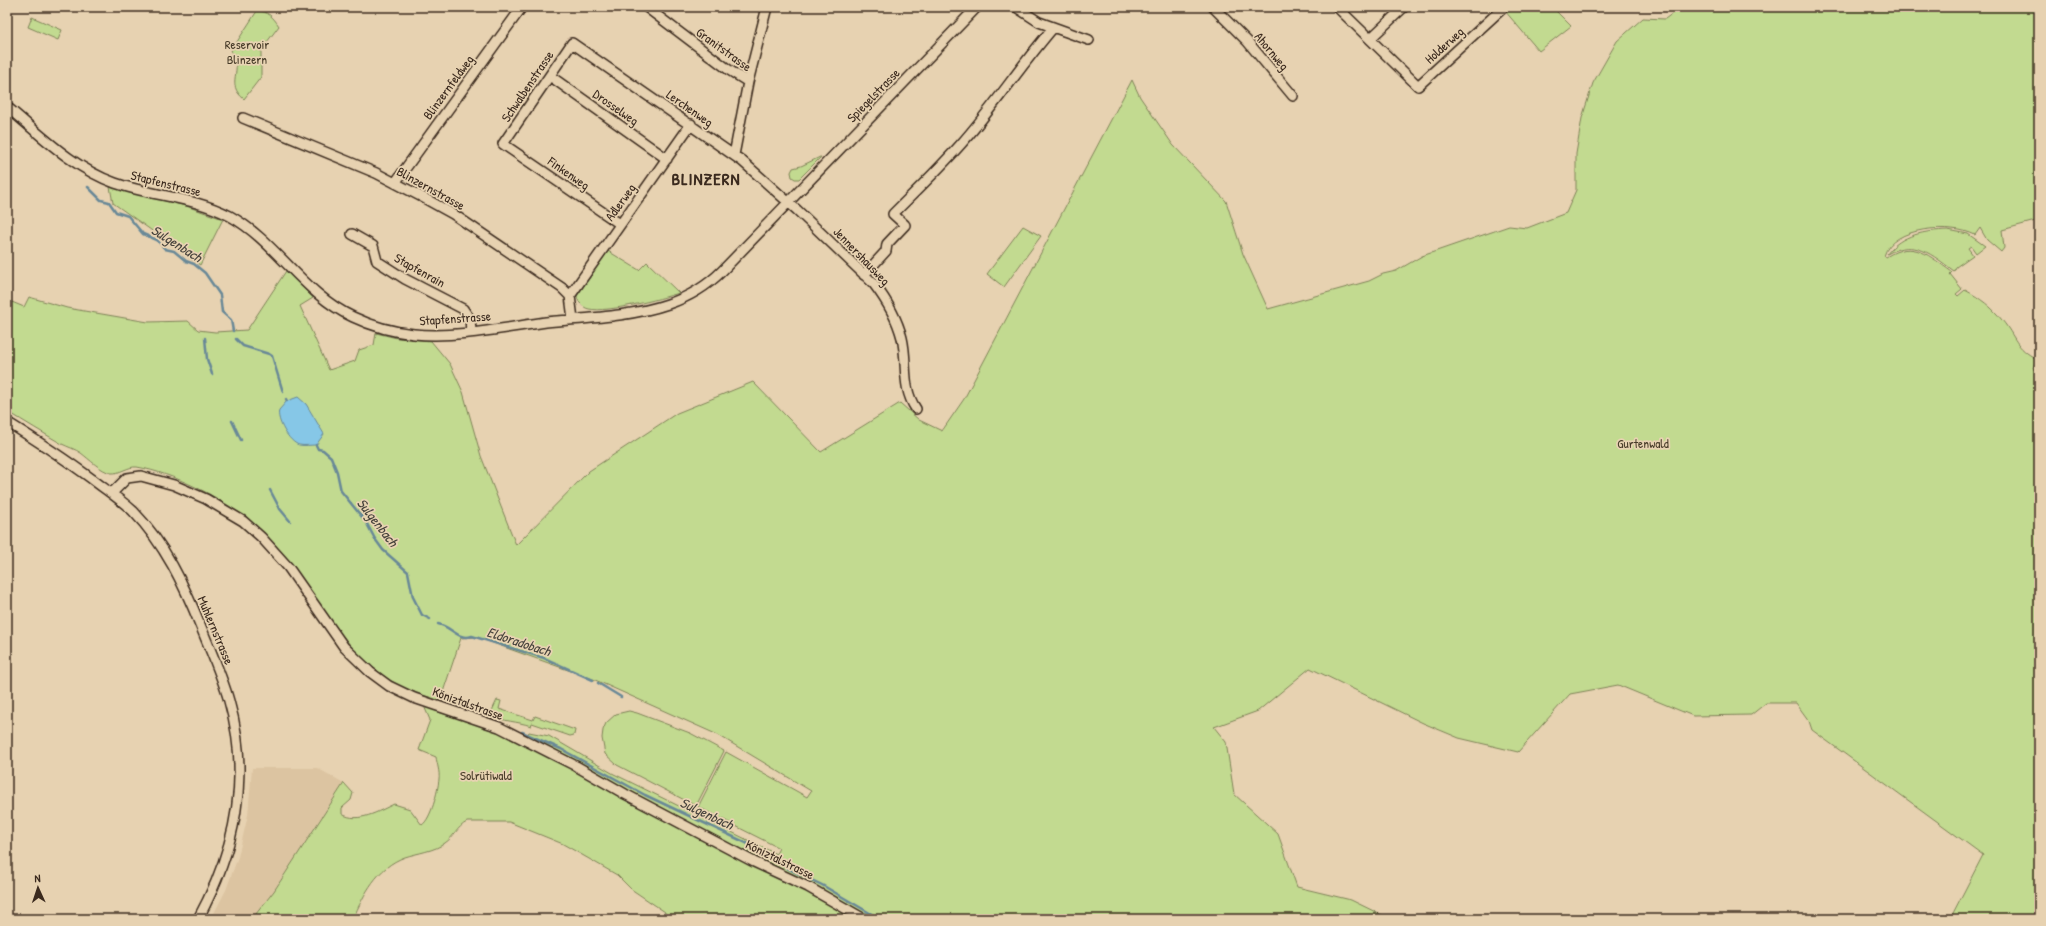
<svg xmlns="http://www.w3.org/2000/svg" width="2046" height="926" viewBox="0 0 2046 926" font-family="'Patrick Hand',sans-serif">
	<style>
		.built { fill: #dcc4a1 }
		.green { fill: #c2da90; stroke: #7e8257 }
		.water { fill: #86c7e7; stroke: #688897 }
		.lines { fill: none; stroke-linecap: round; stroke-linejoin: round }
		.stream { stroke: #688897; stroke-width: 2.5 }
		.minor-casing { stroke: #3b2a1e; stroke-width: 12 }
		.minor { stroke: #e7d2b1; stroke-width: 9 }
		.labels { text-anchor: middle; dominant-baseline: central; stroke-width: 3.5; stroke-linejoin: round; paint-order: stroke }
		.park-label { font-size: 13px; fill: #483c29; stroke: #e7d2b1 }
		.street-label { font-size: 13px; fill: #3b2a1e; stroke: #e7d2b1 }
		.water-label { font-size: 14px; font-style: italic; fill: #46423c; stroke: #e7d2b1 }
		.district-label { font-size: 17px; font-weight: bold; letter-spacing: 1px; fill: #3b2a1e; stroke: #e7d2b1 }
	</style>
	<rect width="100%" height="100%" fill="#e7d2b1"/>
	<filter id="ink" filterUnits="userSpaceOnUse"><feTurbulence type="fractalNoise" baseFrequency=".025" numOctaves="2"/><feDisplacementMap in="SourceGraphic" scale="8" xChannelSelector="R" yChannelSelector="G"/><feConvolveMatrix kernelMatrix="1 2 1 2 8 2 1 2 1" color-interpolation-filters="sRGB"/></filter>
	<g filter="url(#ink)">
		<path class="built" d="M252,768h65l27,15 -70,108 -22,28h-41l15,-29 12,-33 10,-42z"/>
		<path class="green" d="M1509,7h43l19,19 -32,25 -34,-40z
			M1681,7h358v213l-37,10 2,18 -3,4 -14,-12 -7,-12 -5,7c-23,-12 -83,-9 -91,21l2,1c28,-18 43,-1 66,15l-2,2 12,15 -6,5 2,2 7,-6c15,8 27,17 37,30 14,17 13,28 35,39l-4,9 6,5v546h-89l33,-64 -171,-125 -3,-9 -13,-18h-30l-15,12 -58,1 -75,-31 -48,9 -52,58 -59,-14 -36,-15 -113,-55 -52,43 -44,16 12,15 8,52 44,40 19,53 54,13 39,19h-727l2,-7 -34,-23 -14,-14 -54,-31 -54,-22h-42c-10,5 -13,15 -22,21 -10,8 -28,10 -40,14 -28,10 -41,37 -52,62h-101l22,-28 70,-108 9,10 -2,7 -9,8v6c16,10 37,-3 52,-10l16,5 12,16c9,-6 16,-34 17,-46 1,-7 -2,-15 -3,-22l-17,-7 11,-30 -6,-14 55,17 45,17 5,-8 20,4 63,37 164,81 3,-6 -81,-41 28,-55 81,45 4,-6 -93,-56 -125,-56 -117,-42 -15,1 -21,63c-15,-6 -33,-10 -47,-19 -66,-40 -87,-121 -149,-166 -31,-22 -69,-42 -107,-49 -9,-1 -17,7 -26,6 -10,-2 -22,-14 -30,-20 -6,-4 -13,-6 -19,-9 -19,-11 -37,-22 -55,-33v-111l17,7 5,-10 38,11 81,14 40,-1 10,9 17,2 32,-2 39,-59 27,27 -13,8 29,64 26,-9 4,-11 15,-5 2,-12 21,5 34,3 19,23 13,28 18,64 35,89 73,-74 88,-58 76,-31 68,70 79,-49 19,17 23,11 22,-32 168,-319 8,17 33,48 53,56 17,53 25,55 101,-28 14,-7 13,-3 26,-15 87,-30 18,2 39,-15 10,-23v-36l6,-36 11,-35 24,-42 26,-23 22,1z
			M257,11c11,0 16,6 22,15l-18,24v27l-17,22c-20,-16 1,-28 -13,-48z
			M32,17l30,13 -4,10 -30,-13z
			M820,157h1l-22,22h-4l-3,-2 -1,-5 2,-4 8,-2z
			M110,187l76,19 37,13 -23,46 -87,-62z
			M1023,226l18,10 -37,51 -17,-13z
			M1948,230l20,4 17,12 -9,7 -5,-7 -3,2 5,7 -17,12 -2,4c-22,-16 -39,-33 -67,-17 14,-20 39,-23 61,-24z
			M608,251l31,19 8,-8 32,31c-19,6 -72,20 -90,16 -6,-1 -12,-8 -12,-13z
			M497,700l4,1 -2,8 34,11 2,-4 40,14 -1,5 -4,1 -38,-13 -1,3c-14,-5 -27,-4 -41,-11z
			M629,711l8,2 53,20 34,18 -28,55 -79,-41 -12,-11 -3,-16 1,-8 3,-7 10,-9z"/>
		<path class="water" d="M298,397l8,7 18,30 -8,11c-5,0 -12,1 -17,0 -10,-3 -23,-25 -20,-35l8,-9z"/>
		<g class="lines">
			<path class="stream" d="M88,187l13,13 8,2 7,10 12,4 15,18 14,6 8,9 9,2 12,10 8,3 11,9 15,22 2,17 9,8 2,11
				M205,338l2,21 5,15
				M236,339l7,7 26,8 3,2 11,36
				M286,399l1,2
				M232,421l9,19
				M316,445l2,4 5,1 8,7 6,15 4,19 25,31 9,17 8,11 25,22 5,25 9,18
				M270,490l10,19 10,12
				M422,615l8,4
				M438,624c13,2 20,17 34,12l72,22 49,22
				M598,683l23,14
				M522,732l39,17 84,46 114,54 30,20 33,16 58,34"/>
			<g class="minor-casing">
				<path id="minor" d="M646,7l83,63 19,12
					M1016,7l23,15 50,18
					M1213,7l34,34 46,55
					M1337,7l81,79 86,-79
					M1370,39l34,-32
					M550,76l117,83
					M7,107c34,28 66,61 108,76 37,13 79,14 115,33 47,26 73,78 123,101 19,9 40,15 61,17 44,4 89,-6 132,-12 40,-4 84,-5 122,-18 21,-7 39,-18 54,-33l255,-264
					M243,118l133,55 48,25 29,16 109,74 8,8 3,23
					M734,155l14,-73 19,-75
					M395,183l127,-176
					M620,224l-117,-80 69,-101 170,118 55,49 77,74c13,17 23,34 28,54 6,25 -1,49 14,71
					M352,234l21,12 4,15 28,18 58,30 7,10 1,12
					M864,275l22,-24 1,-7 18,-19 -12,-11c23,-23 46,-45 68,-70 33,-37 60,-79 92,-116
					M570,296l121,-172
					M7,422c29,18 58,37 85,57 14,11 28,20 41,32 32,33 51,74 68,116 10,25 21,49 28,74 22,75 6,150 -31,218
					M112,493l15,-15 14,-2 33,9 32,14 37,22 18,16 27,30 56,80 26,25 19,14 25,12 85,29 77,39 49,28 129,68 54,25 56,32"/>
			</g>
			<use href="#minor" class="minor"/>
		</g>
	</g>
	<g class="labels">
		<g class="park-label">
			<text x="247" y="44">Reservoir<tspan x="247" dy="15">Blinzern</tspan></text>
			<text x="1643" y="443">Gurtenwald</text>
			<text x="486" y="775">Solrütiwald</text>
		</g>
		<g class="street-label">
			<text transform="translate(1444 45) rotate(-42)">Holderweg</text>
			<text transform="translate(724 49) rotate(36)">Granitstrasse</text>
			<text transform="translate(1272 51) rotate(50)">Ahornweg</text>
			<text transform="translate(527 86) rotate(-56)">Schwalbenstrasse</text>
			<text transform="translate(448 87) rotate(-54)">Blinzernfeldweg</text>
			<text transform="translate(873 95) rotate(-46)">Spiegelstrasse</text>
			<text transform="translate(616 107) rotate(35)">Drosselweg</text>
			<text transform="translate(690 108) rotate(35)">Lerchenweg</text>
			<text transform="translate(569 173) rotate(35)">Finkenweg</text>
			<text transform="translate(166 183) rotate(14)">Stapfenstrasse</text>
			<text transform="translate(431 188) rotate(29)">Blinzernstrasse</text>
			<text transform="translate(620 202) rotate(-54)">Adlerweg</text>
			<text transform="translate(862 256) rotate(46)">Jennershausweg</text>
			<text transform="translate(420 270) rotate(29)">Stapfenrain</text>
			<text transform="translate(455 318) rotate(-4)">Stapfenstrasse</text>
			<text transform="translate(216 630) rotate(67)">Muhlernstrasse</text>
			<text transform="translate(468 703) rotate(20)">Köniztalstrasse</text>
			<text transform="translate(780 859) rotate(26)">Köniztalstrasse</text>
		</g>
		<g class="water-label">
			<text transform="translate(177 243) rotate(32)">Sulgenbach</text>
			<text transform="translate(378 522) rotate(52)">Sulgenbach</text>
			<text transform="translate(519 641) rotate(18)">Eldoradobach</text>
			<text transform="translate(707 813) rotate(25)">Sulgenbach</text>
		</g>
		<g class="district-label">
			<text x="706" y="178">BLINZERN</text>
		</g>
	</g>
	<rect width="2046" height="926" fill="none" stroke="#e7d2b1" stroke-width="24"/>
	<rect x="12" y="12" width="2022" height="902" fill="none" stroke="#3b2a1e" stroke-width="1.5" filter="url(#ink)"/>
	<g transform="translate(38 888) rotate(357)" stroke="#e7d2b1" stroke-width="3" paint-order="stroke">
	<path d="M0-3L7 15L0 10L-7 15Z" fill="#3b2a1e"/>
	<text y="-6" font-size="11" font-weight="bold" text-anchor="middle" fill="#3b2a1e">N</text>
	</g>
</svg>
